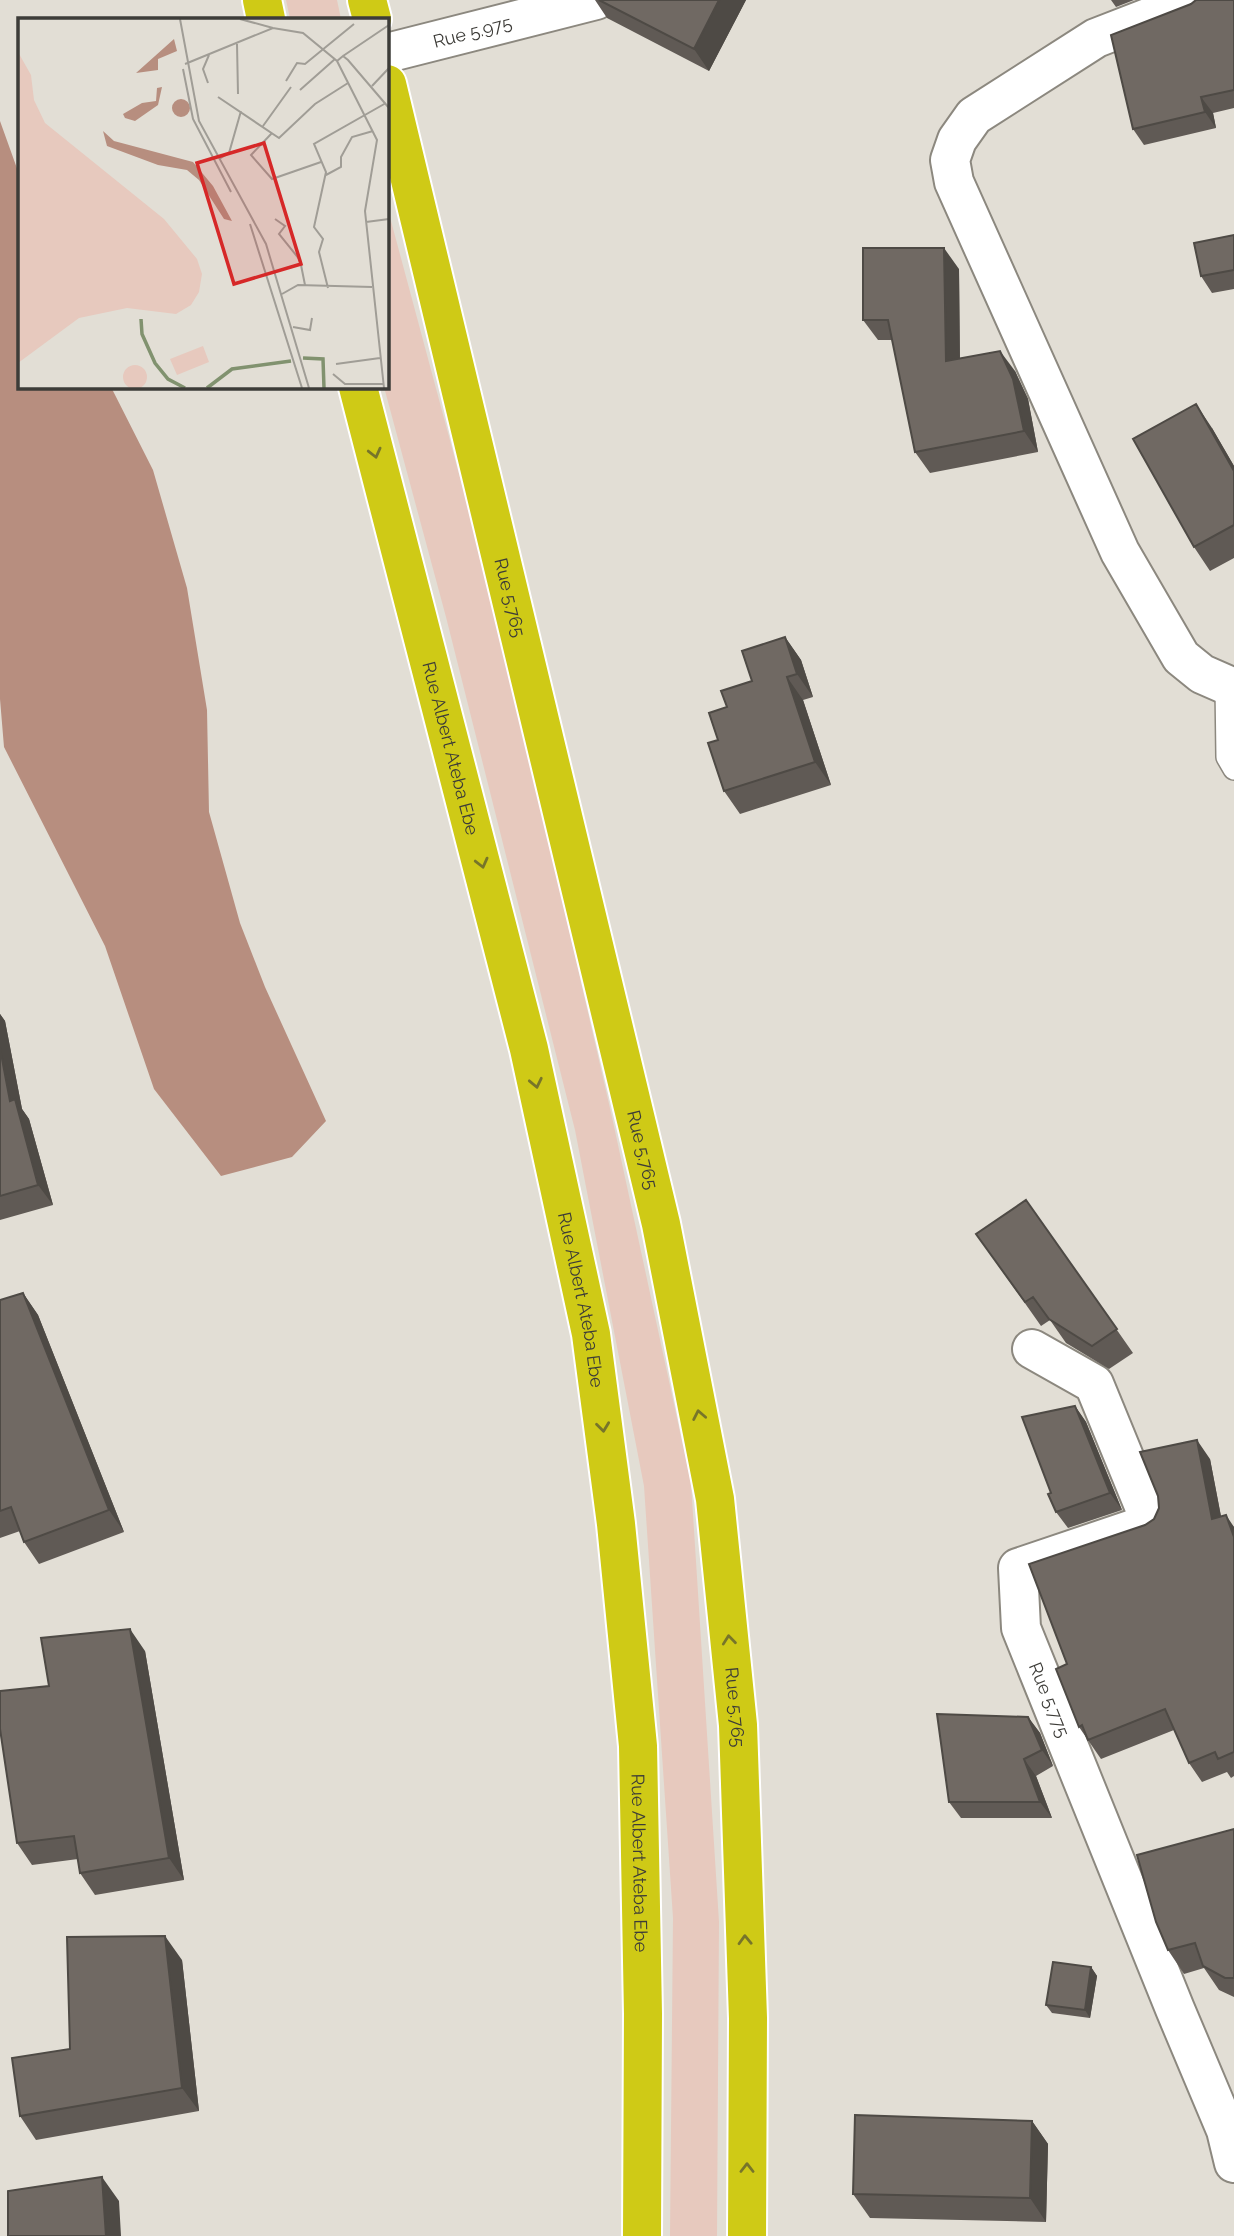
<svg xmlns="http://www.w3.org/2000/svg" width="1234" height="2236" viewBox="0 0 1234 2236" font-family="Raleway,sans-serif">
	<style>
		.green { fill: #e7c9be }
		.forest { fill: #b78e7f }
		.lines { fill: none; stroke-linecap: round; stroke-linejoin: round }
		.lane-casing { stroke: #8c887f; stroke-width: 24 }
		.street-casing { stroke: #8c887f; stroke-width: 42 }
		.highway-casing { stroke: #fff; stroke-width: 42 }
		.lane { stroke: #fff; stroke-width: 21 }
		.street { stroke: #fff; stroke-width: 38 }
		.highway { stroke: #cfca16; stroke-width: 38 }
		.wall { fill: #605a55 }
		.shaded-wall { fill: #4e4a45 }
		.building { fill: #706963; stroke: #4e4a45; stroke-width: 2 }
		.oneway { stroke: #77752a }
		.labels { text-anchor: middle; dominant-baseline: central; stroke-width: 7; stroke-linejoin: round; paint-order: stroke }
		.street-label { font-size: 18px; fill: #3d3c38; stroke: #f0ebe2 }
		.inset-river { fill: none; stroke: #81926f; stroke-width: 3.5 }
		.inset-road { fill: none; stroke: #a09d96; stroke-width: 2 }
		.view { fill: #d62828; fill-opacity: 0.15; stroke: #d62828; stroke-width: 3.5 }
		.inset-edge { fill: none; stroke: #3d3c38; stroke-width: 3.5 }
	</style>
	<rect width="100%" height="100%" fill="#e2ded5"/>
	<path class="green" d="M286,0h51l4,19h-51z
		M387,206l108,402 117,509 79,366 28,439 -2,314h-47l3,-318 -29,-432 -69,-356 -129,-513 -62,-230h3z"/>
	<path class="forest" d="M0,121l19,53v213h92l42,83 34,118 20,122 2,102 31,111 25,64 61,134 -34,36 -71,19 -67,-87 -49,-143 -101,-199 -4,-48z"/>
	<g class="lines">
		<g class="lane-casing">
			<path id="lane" d="M1226,686l1,71 7,12"/>
		</g>
		<g class="street-casing">
			<g id="street">
				<path d="M1194,0l-98,38 -122,78 -17,24 -7,20 4,22 166,370 61,105 21,17 32,14"/>
				<path id="s1" d="M387,53l209,-53"/>
				<path id="s2" d="M1032,1349l62,35 57,139 -133,45 3,60 154,381 51,121 8,33"/>
			</g>
		</g>
		<g class="highway-casing">
			<g id="highway">
				<path d="M262,0l4,19"/>
				<path d="M367,0l5,19"/>
				<path id="s3" d="M387,84l274,1140 54,275 23,226 10,293 -1,218"/>
				<path id="s4" d="M358,387l171,662 62,285 25,190 22,222 5,268 -1,222"/>
			</g>
		</g>
		<use href="#lane" class="lane"/>
		<use href="#street" class="street"/>
		<use href="#highway" class="highway"/>
	</g>
	<path class="wall" d="M595,0h151l-37,71 -102,-53z
		M1111,0h23l-18,7z
		M1234,0v108l-21,5 3,15 -72,17 -11,-16 58,-125z
		M1234,235v54l-22,4 -11,-17z
		M959,269l1,89 55,13 13,28 10,53 -108,21 -15,-21 -23,-112h-14l-15,-20z
		M1212,428l22,38v92l-24,13 -16,-24z
		M785,637l16,23 12,37 -10,3 28,85 -91,29 -16,-23 -6,-51 34,-59z
		M0,1014l5,7 17,88 7,10 24,86 -53,15z
		M1026,1200l107,153 -24,16 -43,-26 -16,-23 -9,6 -65,-92z
		M23,1293l15,22 86,217 -85,32 -15,-22 -4,-11 -20,7v-238z
		M1075,1406l11,16 36,88 -54,18 -12,-16 -5,-19z
		M1210,1459l11,57 13,11v249l-3,2 -4,-6 -25,10 -13,-19 -15,-33 -73,29 -22,-32 -12,-63 78,-139 9,-6z
		M145,1651l39,229 -89,15 -15,-22 -2,-14 -46,6 -15,-22 32,-157z
		M1028,1717l12,16 13,33 -17,10 16,42h-91l-12,-16z
		M1234,1829v168l-15,-7 -15,-22 -20,6 -16,-24z
		M182,1960l17,151 -163,29 -16,-24 50,-67z
		M1091,1967l6,9 -7,42 -38,-5 -6,-8z
		M1032,2121l16,23 -2,78 -176,-4 -17,-24z"/>
	<path class="shaded-wall" d="M719,0h27l-37,71 -15,-22z
		M1201,97l12,16 3,15 -11,-16z
		M944,248l15,21 1,113 -14,-21z
		M1000,351l15,20 13,28 10,53 -14,-21z
		M1196,404l16,24 22,38v5z
		M785,637l16,23 12,37 -16,-23z
		M787,677l16,23 28,85 -16,-23z
		M0,1014l5,7 17,88 7,10 24,86 -15,-20 -28,-84 -10,-53z
		M23,1293l15,22 86,217 -15,-22z
		M1075,1406l11,16 36,88 -12,-17z
		M1197,1440l13,19 15,79 -13,-19z
		M1226,1515l8,12v10z
		M130,1629l15,22 39,229 -15,-22z
		M1028,1717l12,16 13,33 -11,-16z
		M1024,1759l12,17 16,42 -12,-16z
		M165,1936l17,24 17,151 -17,-23z
		M1091,1967l6,9 -7,42 -5,-8z
		M1032,2121l16,23 -2,78 -16,-24z
		M102,2177l17,24 2,35h-15z"/>
	<path class="building" d="M599,0h120l-25,49z
		M1196,0h38v90l-33,7 4,15 -72,17 -22,-94 80,-31z
		M1234,235v35l-33,6 -7,-33z
		M863,248h81l2,113 54,-10 13,28 11,52 -109,21 -27,-132h-25z
		M1196,404l38,67v54l-40,22 -61,-108z
		M785,637l12,37 -10,3 28,85 -91,29 -16,-48 10,-3 -9,-27 18,-6 -6,-16 31,-10 -10,-30z
		M0,1048l10,53 5,-2 23,86 -38,11z
		M1026,1200l91,129 -25,17 -43,-27 -16,-22 -8,5 -49,-68z
		M23,1293l86,217 -85,32 -13,-35 -11,4v-211z
		M1075,1406l35,87 -54,19 -8,-18 3,-1 -29,-76z
		M1197,1440l15,79 14,-4 8,22v215l-16,7 -3,-7 -26,11 -24,-54 -77,31 -6,-15 -3,2 -23,-58 11,-5 -38,-100 116,-39 9,-6 5,-11 -1,-12 -18,-44z
		M130,1629l39,229 -89,15 -6,-37 -57,7 -17,-114v-38l49,-5 -8,-48z
		M937,1714l91,3 14,33 -18,9 16,43h-91z
		M1234,1829v149h-9l-22,-12 -8,-23 -27,7 -12,-28 -19,-67z
		M165,1936l17,152 -162,28 -8,-58 58,-9 -3,-112z
		M1053,1962l38,5 -6,43 -39,-5z
		M855,2115l177,6 -2,77 -177,-4z
		M102,2177l4,59h-98v-45z"/>
	<defs><path id="oneway-chevron" d="M-2-3.5L2.5 0L-2 3.5" fill="none" stroke-width="1.6" stroke-linecap="round" stroke-linejoin="round" transform="scale(1.75)"/></defs>
	<g class="oneway">
		<use href="#oneway-chevron" transform="translate(375 453) rotate(76)"/>
		<use href="#oneway-chevron" transform="translate(482 863) rotate(76)"/>
		<use href="#oneway-chevron" transform="translate(536 1083) rotate(78)"/>
		<use href="#oneway-chevron" transform="translate(699 1415) rotate(-101)"/>
		<use href="#oneway-chevron" transform="translate(603 1427) rotate(83)"/>
		<use href="#oneway-chevron" transform="translate(729 1640) rotate(-96)"/>
		<use href="#oneway-chevron" transform="translate(745 1940) rotate(-92)"/>
		<use href="#oneway-chevron" transform="translate(747 2168) rotate(-90)"/>
	</g>
	<g class="labels">
		<g class="street-label">
			<text stroke="none"><textPath href="#s1" startOffset="88">Rue 5.975</textPath></text>
			<text stroke="none"><textPath href="#s3" startOffset="528">Rue 5.765</textPath></text>
			<text stroke="none"><textPath href="#s4" startOffset="373">Rue Albert Ateba Ebe</textPath></text>
			<text stroke="none"><textPath href="#s3" startOffset="1096">Rue 5.765</textPath></text>
			<text stroke="none"><textPath href="#s4" startOffset="940">Rue Albert Ateba Ebe</textPath></text>
			<text stroke="none"><textPath href="#s2" startOffset="499">Rue 5.775</textPath></text>
			<text stroke="none"><textPath href="#s3" startOffset="1662">Rue 5.765</textPath></text>
			<text stroke="none"><textPath href="#s4" startOffset="1507">Rue Albert Ateba Ebe</textPath></text>
		</g>
	</g>
	<g transform="translate(18 18)">
		<rect width="371" height="371" fill="#e2ded5"/>
		<path d="M0,34l13,23 3,25 11,23 119,96 33,40 5,15 -3,18 -8,13 -15,9 -49,-6 -48,10 -61,45zM185,328l6,16 -32,13 -7,-16zM105 359a12 12 0 1 1 24 0a12 12 0 1 1-24 0Z" fill="#e7c9be"/>
		<path d="M156,21l3,12 -19,8v11l-22,3zM144,69l-4,18 -23,16 -10,-3 -2,-4 19,-11 14,-2 1,-13zM154 90a9 9 0 1 1 18 0a9 9 0 1 1-18 0ZM85,113l11,10 79,21 20,24 19,35 -8,-2 -25,-39 -12,-10 -29,-5 -51,-19z" fill="#b78e7f"/>
		<path class="inset-river" d="M123,301l1,15 13,29 13,16 17,9M285,340l20,1 1,29M189,370l25,-19 59,-8"/>
		<path class="inset-road" d="M162,1l19,102 67,123 43,144M222,1l33,9M219,26l1,50M325,38l46,-31M319,43l6,-5 5,4 41,48M167,46l88,-36 30,5 34,28 40,79 -12,71 19,177M165,51l10,50 38,73M268,63l11,-18 8,1 49,-40M190,65l-5,-14 6,-14M354,68l17,-18M282,72l35,-31M200,79l61,41 36,-34 33,-21M245,108l28,-39M254,115l-21,22 21,24 49,-17M201,141l10,-6 12,-42M308,157l15,-8v-10l11,-20 21,-6M257,201l10,7 -6,8 21,26 5,25M348,204l23,-3M232,206l52,164M310,270l-9,-36 4,-13 -9,-12 12,-55 -12,-28 72,-41M264,276l16,-9 74,2M275,309l17,3 2,-12M318,346l44,-6M315,356l12,10h38"/>
		<path class="view" d="M246,125l37,121 -67,20 -37,-121z"/>
		<rect width="371" height="371" class="inset-edge"/>
	</g>
</svg>
